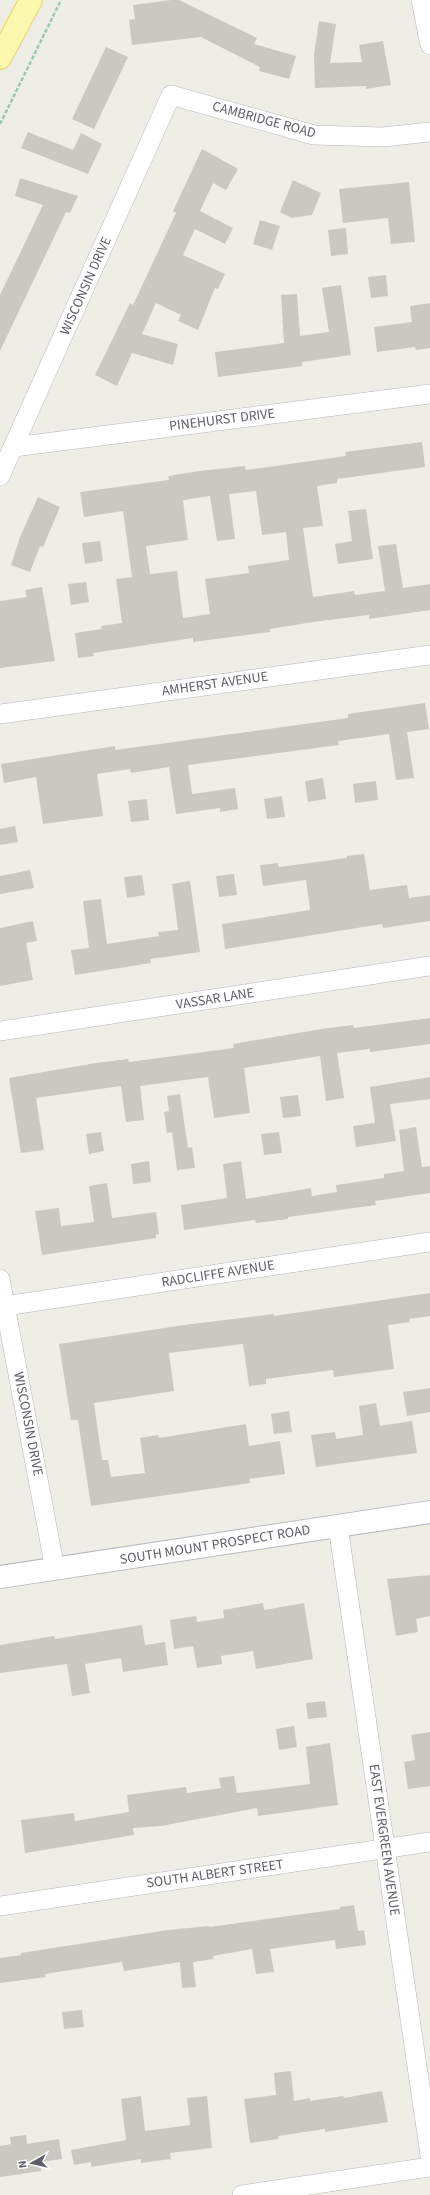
<svg xmlns="http://www.w3.org/2000/svg" width="430" height="2195" viewBox="0 0 430 2195" font-family="'Source Sans 3',sans-serif">
	<style>
		.building { fill: #cac8c3; fill-rule: evenodd }
		.lines { fill: none; stroke-linecap: round; stroke-linejoin: round }
		.minor-casing { stroke: #b6b7bc; stroke-width: 20 }
		.secondary-casing { stroke: #b7b9bf; stroke-width: 24 }
		.primary-casing { stroke: #ecd562; stroke-width: 24 }
		.path { stroke: #9dc6ad; stroke-width: 2.5; stroke-dasharray: 4 2; stroke-linecap: butt }
		.minor { stroke: #fff; stroke-width: 19 }
		.secondary { stroke: #fff; stroke-width: 22 }
		.primary { stroke: #fcf8ae; stroke-width: 22 }
		.labels { text-anchor: middle; dominant-baseline: central; stroke-width: 3.5; stroke-linejoin: round; paint-order: stroke }
		.street-label { font-size: 14px; fill: #5d6066; stroke: #fff }
	</style>
	<rect width="100%" height="100%" fill="#efeee6"/>
	<path class="building" d="M171,0h8l78,38 -3,6 42,12 -7,23 -30,-8 1,-4 -59,-30 -69,8 -3,-25 6,-1 -2,-14z
		M319,21l17,3 -6,39 32,-1 -3,-17 24,-4 8,44 -25,4v-3l-51,2 -1,-34z
		M106,47l22,10 -34,72 -22,-10z
		M28,132l45,18 8,-17 21,11 -14,30 -67,-26z
		M202,149l36,20 -12,21 -13,-7 -13,28 33,17 -8,16 -30,-15 -12,26 42,19 -7,15 -3,-1 -17,42 -20,-9 3,-6 -25,-12 -14,31 36,10 -5,21 -41,-12 -15,33 -22,-11 35,-72 3,2 43,-92 -3,-2z
		M20,178l58,18 -8,17 -4,-1 -66,139v-56l43,-90 -28,-9z
		M293,180l28,13 -9,22 -20,3 -12,-6z
		M409,182l6,60 -24,2 -3,-26 -45,5 -4,-34z
		M260,220l20,6 -8,24 -19,-6z
		M346,228l2,26 -17,2 -3,-26z
		M386,275l2,21 -17,2 -3,-21z
		M341,285l10,70 -49,7v4l-84,11 -3,-25 69,-9 -3,-48 16,-1 3,42 29,-4 -7,-44z
		M430,303v45l-14,2 -1,-3 -38,5 -3,-25 38,-5 -2,-16z
		M422,442l3,25 -88,12v4l-20,3 6,40 -20,2 10,69 41,-6 1,4 30,-4 -7,-45 18,-2 7,44 27,-4v26l-61,9v-4l-56,7 -43,7v3l-77,10v-4l-100,15 1,3 -16,2 -3,-25 27,-4 -1,-3 21,-3 -6,-44 16,-2 -9,-66 -39,6 -4,-25 89,-12 -1,-4 32,-5 45,-5 1,4 100,-14 -1,-4zM256,491l6,44 24,-3 3,28 -41,6 1,7 -44,6 5,35 -27,4 -6,-47 -27,3 -4,-28 42,-6 -5,-40 27,-4 7,45 18,-2 -6,-45z
		M38,497l22,10 -17,40 -3,-1 -10,26 -19,-7 9,-28z
		M366,509l7,50 -35,5 -3,-20 17,-3 -4,-30z
		M100,541l3,20 -18,3 -3,-21z
		M86,582l3,20 -18,3 -3,-21z
		M42,587l13,74 -55,7v-67l27,-4 -2,-7z
		M425,703l4,26 -22,3 7,46 -18,2 -7,-46 -51,7 1,4 -151,20 4,29 43,-6 3,21 -18,3v-4l-44,6 -7,-47 -38,6 -1,-4 -33,5 6,42 -60,8 -7,-47 -32,6 -3,-19 114,-18v4l233,-32v-4z
		M323,778l3,21 -18,3 -3,-21z
		M376,781l2,19 -23,3 -2,-19z
		M282,796l3,21 -18,2 -3,-20z
		M147,799l2,21 -18,2 -3,-21z
		M15,826l3,16 -18,3v-16z
		M364,854l6,36 37,-5 2,13 21,-3v26l-47,7 -1,-4 -157,25 -3,-25 88,-14 -4,-30 -43,6 -3,-21 18,-2 1,4 68,-9v-2z
		M30,870l4,18 -34,6v-18z
		M234,874l3,21 -18,2 -3,-21z
		M142,875l3,20 -18,3 -3,-21z
		M190,881l10,71 -50,7 1,4 -76,12 -4,-25 18,-2 -6,-47 18,-2 6,45 52,-8 -1,-4 20,-2 -6,-46z
		M33,921l4,20 -11,2 7,37 -33,6v-58z
		M430,1018v26l-60,8v-3l-33,4 7,45 -18,3 -6,-45 -76,12 6,45 -36,5 -6,-41 -68,9 4,34 -18,2 -5,-36 -85,12 8,52 -23,3 -12,-75 87,-15 32,-4 1,3 105,-14 -1,-4 88,-15 32,-4 1,3z
		M430,1077v22l-40,5 6,37 -40,6 -3,-21 22,-3 -5,-36z
		M180,1094l8,54 4,-1 3,21 -18,2 -5,-38 -5,1 -3,-21 5,-1 -2,-15z
		M298,1095l3,21 -18,2 -3,-21z
		M416,1127l6,40 8,-1v27l-55,8 1,4 -88,12v2l-32,4 -1,-3 -71,10 -3,-25 46,-7 -4,-34 18,-3 5,38 65,-11 1,8 25,-4 -1,-7 48,-7v-4l20,-3 -5,-41z
		M101,1132l3,19 -15,3 -3,-20z
		M279,1132l3,21 -18,2 -3,-21z
		M149,1161l2,21 -18,2 -2,-20z
		M107,1183l5,35 44,-6 3,22h-3v4l-114,17 -7,-44 24,-3 2,18 33,-4 -5,-36z
		M430,1293v23l-21,3 1,3 -22,3 6,44 -60,8 -1,-7 -67,9v5l-17,2 -6,-42 -74,9 5,38 -80,12 8,57h6l3,17 34,-4 -5,-35 18,-3 1,3 87,-14 3,22 31,-5 5,33 -36,5 1,4 -159,23 -13,-86h-7l-12,-76 125,-19 90,-11v2z
		M430,1388v24l-23,4 -4,-24z
		M376,1403l4,23 32,-5 5,32 -101,14 -5,-32 24,-3 1,7 27,-4 -4,-29z
		M289,1411l3,21 -18,2 -3,-20z
		M430,1575v41l-14,3 2,13 -22,4 -9,-57z
		M263,1603l1,7 40,-7 9,56 -57,10 -3,-18 -32,5 1,8 -25,4 -4,-22 -19,3 -4,-29 26,-4 1,6 27,-4 -1,-8z
		M142,1625l3,20 20,-3 3,23 -45,7 -2,-14 -36,6 5,29 -18,3 -5,-32 -67,9v-28l54,-9 1,3z
		M325,1701l2,16 -19,2 -2,-16z
		M294,1726l3,21 -18,3 -3,-21z
		M430,1732v54l-22,3 -4,-27 11,-2 -4,-25z
		M330,1743l8,62 -80,11 -1,-8 -96,18 -28,2 1,7 -109,18 -4,-33 53,-7 1,8 54,-9 -2,-17 59,-8 1,6 34,-5 -2,-10 15,-2 3,17 73,-9 -4,-37z
		M354,1905l4,26 6,-1 2,15 -30,4 -1,-9 -65,9 4,23 -18,2 -4,-25 -39,7 1,3 -21,3 3,25 -14,1 -2,-26 -56,9 -2,-9 -77,12 1,3 -46,6v-25l21,-3v-2l147,-23 41,-4v1l131,-18v-2z
		M82,2010l2,17 -20,2 -2,-17z
		M291,2071l3,30 16,-3v3l33,-5 1,2 38,-7 6,31 -63,10v-3l-47,7 1,3 -29,4 -6,-44 32,-4 -2,-22z
		M141,2096l4,35 45,-6 -3,-27 20,-2 5,52 -42,5 1,6 -30,4v-4l-50,8v-5l-17,3 -3,-15 55,-10 -5,-41z
		M26,2135l1,9 32,-5 3,20 -22,3 1,9 -41,6v-31l11,-2 -1,-7z"/>
	<g class="lines">
		<g class="minor-casing">
			<path id="minor" d="M421,0l9,45
				M14,447l416,-53
				M0,476l171,-381 143,40 69,2 47,-5
				M0,714l430,-59
				M0,1031l430,-65
				M0,1279l55,290
				M5,1306l425,-64
				M338,1526l92,629
				M0,1906l430,-64
				M242,2195l188,-28"/>
		</g>
		<g class="secondary-casing">
			<path id="secondary" d="M0,1577l430,-65"/>
		</g>
		<g class="primary-casing">
			<path id="primary" d="M0,58l31,-58"/>
		</g>
		<path class="path" d="M0,124l61,-124"/>
		<use href="#minor" class="minor"/>
		<use href="#secondary" class="secondary"/>
		<use href="#primary" class="primary"/>
	</g>
	<g class="labels">
		<g class="street-label">
			<text transform="translate(264 120) rotate(15)">CAMBRIDGE ROAD</text>
			<text transform="translate(86 286) rotate(-66)">WISCONSIN DRIVE</text>
			<text transform="translate(222 420) rotate(-7)">PINEHURST DRIVE</text>
			<text transform="translate(215 684) rotate(-8)">AMHERST AVENUE</text>
			<text transform="translate(215 999) rotate(-9)">VASSAR LANE</text>
			<text transform="translate(218 1274) rotate(-9)">RADCLIFFE AVENUE</text>
			<text transform="translate(28 1424) rotate(79)">WISCONSIN DRIVE</text>
			<text transform="translate(215 1545) rotate(-9)">SOUTH MOUNT PROSPECT ROAD</text>
			<text transform="translate(384 1840) rotate(82)">EAST EVERGREEN AVENUE</text>
			<text transform="translate(215 1874) rotate(-8)">SOUTH ALBERT STREET</text>
		</g>
	</g>
	<g transform="translate(32 2163) rotate(262)" stroke="#ffffff" stroke-width="3" paint-order="stroke">
	<path d="M0-3L7 15L0 10L-7 15Z" fill="#5d6066"/>
	<text y="-6" font-size="11" font-weight="bold" text-anchor="middle" fill="#5d6066">N</text>
	</g>
</svg>
